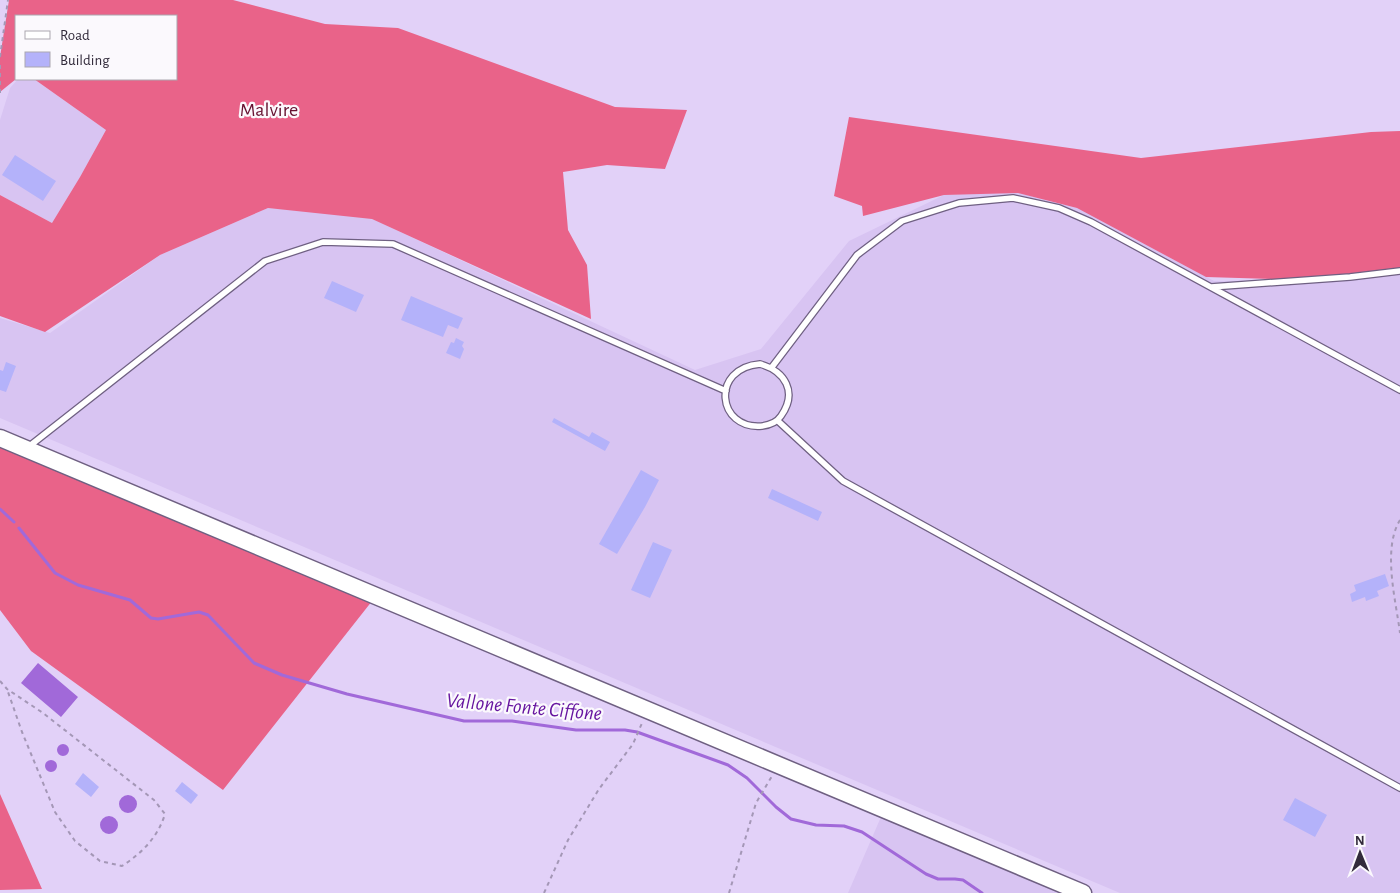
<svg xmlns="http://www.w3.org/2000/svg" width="1400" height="893" viewBox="0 0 1400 893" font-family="'Alegreya Sans',sans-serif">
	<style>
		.built { fill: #d8c4f2 }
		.forest { fill: #e96389 }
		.water { fill: #a169d9 }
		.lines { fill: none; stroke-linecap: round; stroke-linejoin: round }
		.stream { stroke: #a169d9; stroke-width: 3 }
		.building { fill: #b4b2fa }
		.lane-casing { stroke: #6f6082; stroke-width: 8 }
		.secondary-casing { stroke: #6f6082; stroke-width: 19 }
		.path { stroke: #a497b6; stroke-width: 2; stroke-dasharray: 4 4; stroke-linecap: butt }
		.lane { stroke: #fff; stroke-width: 5.5 }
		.secondary { stroke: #fff; stroke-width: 16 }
		.labels { text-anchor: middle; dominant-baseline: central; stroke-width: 4.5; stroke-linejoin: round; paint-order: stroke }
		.park-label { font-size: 20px; fill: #671231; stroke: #fbf9fd }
		.water-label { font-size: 21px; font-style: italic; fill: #6716a0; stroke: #fbf9fd }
	</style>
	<rect width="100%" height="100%" fill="#e2d1f8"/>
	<path class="built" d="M18,79h16l72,51 -26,47 -28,46 -52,-28v-75l10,-32z
		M1012,191l65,17 137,73 93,-1 93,-9v622h-280l-1120,-475v-100l50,15 110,-78 108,-47 94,6 333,156 66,-21 88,-108 95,-46z
		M884,810l199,83h-235z"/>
	<path class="forest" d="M9,0h224l92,24 73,4 217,79 72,3 -22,59 -58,-4 -44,7 5,58 19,35 4,54 -219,-100 -104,-11 -108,47 -115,77 -45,-16v-121l52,28 28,-46 26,-47 -72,-51h142v-63h-160v63l-16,13v-35z
		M849,117l292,41 230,-26 29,-1v140l-93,9 -101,-3 -129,-69 -59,-15 -74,2 -81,21 -1,-10 -28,-10z
		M0,443l376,153 -153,194 -192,-139 -31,-41z
		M0,794l42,95 -42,1z"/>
	<path class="water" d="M38,663l40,34 -17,20 -40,-34z
		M57 750a6 6 0 1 1 12 0a6 6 0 1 1-12 0Z
		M45 766a6 6 0 1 1 12 0a6 6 0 1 1-12 0Z
		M119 804a9 9 0 1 1 18 0a9 9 0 1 1-18 0Z
		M100 825a9 9 0 1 1 18 0a9 9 0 1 1-18 0Z"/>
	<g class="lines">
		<path class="stream" d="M0,509l14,13
			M19,528l36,45 23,12 52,15 21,18 7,1 41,-7 9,3 46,48 28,12 65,19 117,27h48l64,9h49l12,2 91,33 19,13 29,29 15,12 25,6 28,1 18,6 64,42 12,5h17l8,1 19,13"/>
	</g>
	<path class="building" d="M15,155l41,26 -13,20 -41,-26z
		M332,281l32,14 -8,17 -32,-14z
		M411,296l52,22 -5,11 -10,-4 -5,12 -42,-17z
		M456,338l8,4 -2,4 2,3 -4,10 -14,-6 5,-11 3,1z
		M6,362l10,4 -10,26 -6,-2v-20l3,1z
		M554,418l35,19 3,-5 18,10 -5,9 -53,-29z
		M641,470l18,10 -14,27 -28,47 -18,-10z
		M772,489l50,23 -4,9 -50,-23z
		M653,542l19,8 -22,48 -19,-8z
		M1385,574l4,12 -12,5 2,5 -13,5 -1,-4 -13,5 -2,-8 6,-3 -2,-6z
		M83,773l16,14 -8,10 -16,-13z
		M182,782l16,13 -7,9 -16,-13z
		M1295,798l32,17 -12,22 -32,-17z"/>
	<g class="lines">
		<g class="lane-casing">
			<path id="lane" d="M1211,287l139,-10 50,-6
				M760,364c25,7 38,28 21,52 -4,6 -11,9 -19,10 -45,4 -52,-58 -2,-62z
				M772,367l85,-112 45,-34 57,-18 54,-5 46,10 32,14 309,168
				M778,421l65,60 557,307
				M27,448l238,-187 58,-19 70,2 333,147"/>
		</g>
		<g class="secondary-casing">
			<path id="secondary" d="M0,438l1083,455"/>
		</g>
		<path class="path" d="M0,57l8,-57
			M0,65v30
			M1400,520c-18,29 -4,81 0,113
			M0,681l7,8 36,24 111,87 11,14c-7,23 -23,39 -43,52l-22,-5 -25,-20 -20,-29 -33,-80 -15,-43
			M544,893l24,-53 31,-51 34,-45 9,-21
			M729,893l27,-90 16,-27"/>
		<use href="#lane" class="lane"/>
		<use href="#secondary" class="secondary"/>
	</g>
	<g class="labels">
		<g class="park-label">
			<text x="269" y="110">Malvire</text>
		</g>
		<g class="water-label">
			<text transform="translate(524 707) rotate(5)">Vallone Fonte Ciffone</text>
		</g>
	</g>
	<rect x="15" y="15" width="162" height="65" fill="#fbf9fd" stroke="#aba7af"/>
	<rect x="25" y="31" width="25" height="8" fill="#ffffff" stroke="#aba7af"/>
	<text x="60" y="40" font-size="15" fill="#322b3b">Road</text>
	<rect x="25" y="52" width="25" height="15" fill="#b4b2fa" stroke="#aba7af"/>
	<text x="60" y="65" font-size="15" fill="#322b3b">Building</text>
	<g transform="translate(1360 853) rotate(359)" stroke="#fbf9fd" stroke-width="4" paint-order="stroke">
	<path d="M0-4L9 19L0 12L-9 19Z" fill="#322b3b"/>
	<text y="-8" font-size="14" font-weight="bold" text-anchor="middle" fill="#322b3b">N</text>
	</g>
</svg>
